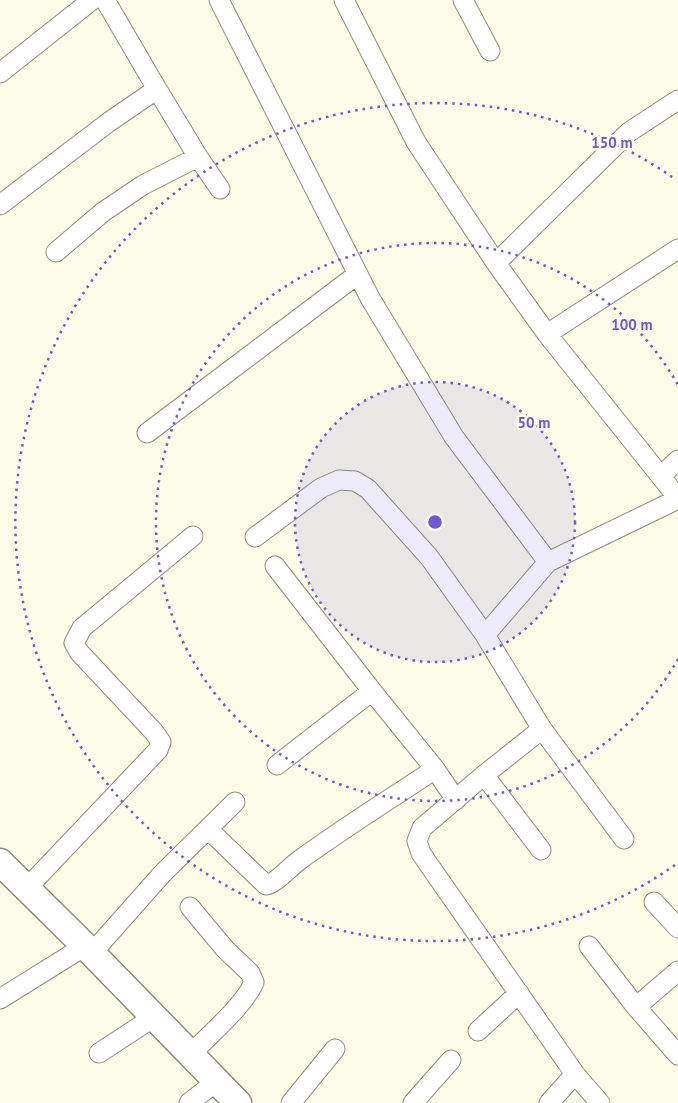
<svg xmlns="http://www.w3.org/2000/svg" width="678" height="1103" viewBox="0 0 678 1103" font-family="'PT Sans',sans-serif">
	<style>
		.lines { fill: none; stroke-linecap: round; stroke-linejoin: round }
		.street-casing { stroke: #8f8e7c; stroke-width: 21 }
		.secondary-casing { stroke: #8f8e7c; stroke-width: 29 }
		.street { stroke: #fff; stroke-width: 19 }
		.secondary { stroke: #fff; stroke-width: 26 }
		.ring { fill: none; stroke: #6d5ad4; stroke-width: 2.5; stroke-dasharray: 2.5 5 }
		.centre { fill: #6d5ad4; stroke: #fbfbe7; stroke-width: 2.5 }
		.ring-label { font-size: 15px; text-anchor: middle; font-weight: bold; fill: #6d5ad4; stroke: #fbfbe7; stroke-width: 5; stroke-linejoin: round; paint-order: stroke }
	</style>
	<rect width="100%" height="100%" fill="#fbfbe7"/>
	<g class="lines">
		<g class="street-casing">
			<path id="street" d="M219,0l151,298 84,139 94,125 130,-63
				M344,0l72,142 80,121 51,71 131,164
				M463,0l27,51
				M0,73l92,-73
				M157,89l41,68 22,32
				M0,205l109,-83 48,-33 -52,-89
				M56,252l47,-40 40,-27 55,-28
				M496,263l133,-131 49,-32
				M547,334l131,-85
				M147,433l211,-159
				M661,476l17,-16
				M255,537l66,-49 18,-8 16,1 13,8 61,68 56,78
				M548,562l-63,73 57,94 -58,46 -62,53 -5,13 4,12 8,12 146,209 25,29
				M275,566l97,125 63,78 21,31
				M542,729l82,110
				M277,765l95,-74
				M484,775l57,75
				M208,829l58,56c9,-1 23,-17 31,-23 45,-33 92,-62 138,-93
				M27,888l131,-138 3,-8 -7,-10 -75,-80 -5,-9 8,-15 111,-92
				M654,902l24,26
				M190,907l35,42 25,24 4,9c-9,23 -45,53 -63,72
				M589,946l47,61 42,48
				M92,953l70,-79 73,-72
				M0,999l85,-53
				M636,1007l42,-36
				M478,1031l41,-38
				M99,1053l55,-36
				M189,1103l28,-22
				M291,1103l44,-54
				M413,1103l38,-43
				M549,1103l26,-29"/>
		</g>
		<g class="secondary-casing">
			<path id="secondary" d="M0,862l85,84 153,157"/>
		</g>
		<use href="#street" class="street"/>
		<use href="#secondary" class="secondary"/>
	</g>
	<circle cx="435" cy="522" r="140" fill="#6d5ad4" fill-opacity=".12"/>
	<g class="ring">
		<circle cx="435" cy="522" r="140"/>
		<path d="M678 659A279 279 0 1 1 678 385"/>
		<path d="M675 865A419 419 0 1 1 675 179"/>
	</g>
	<circle cx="435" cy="522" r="8" class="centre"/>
	<g class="ring-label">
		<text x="612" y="148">150 m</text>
		<text x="632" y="330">100 m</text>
		<text x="534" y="428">50 m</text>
	</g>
</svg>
